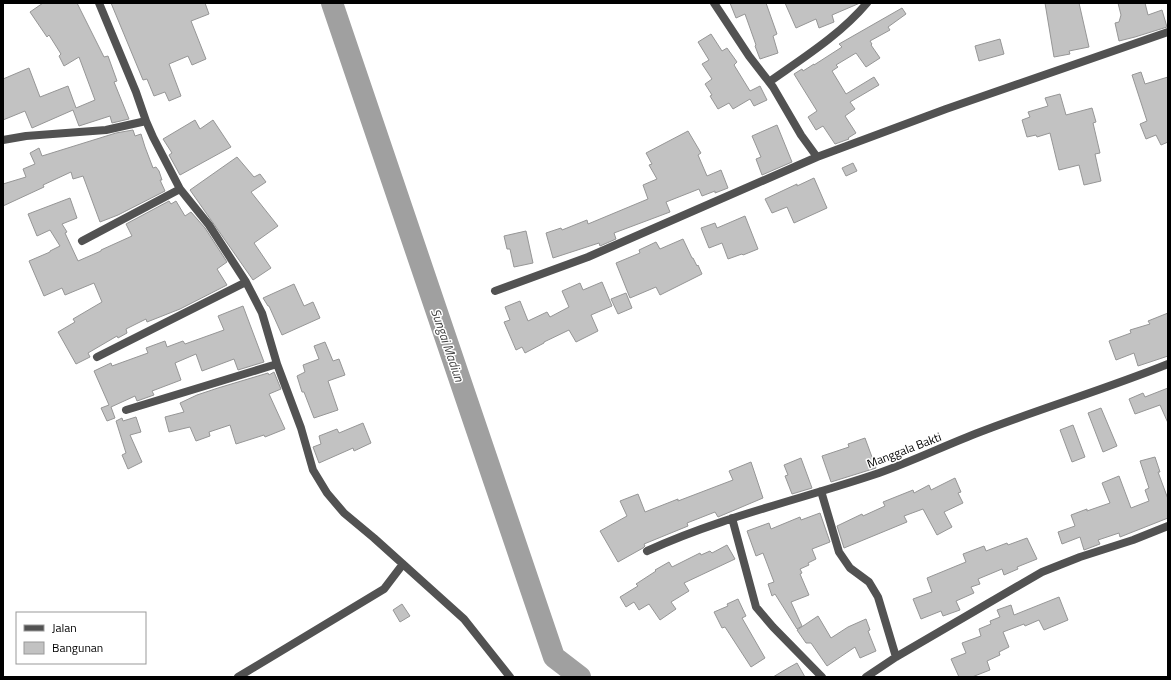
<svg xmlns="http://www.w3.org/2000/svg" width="1171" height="680" viewBox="0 0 1171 680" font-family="'Titillium Web',sans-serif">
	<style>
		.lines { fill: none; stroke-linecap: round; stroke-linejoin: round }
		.river { stroke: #a0a0a0; stroke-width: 22 }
		.building { fill: #c2c2c2; stroke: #969696 }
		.street { stroke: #525252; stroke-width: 8 }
		.labels { text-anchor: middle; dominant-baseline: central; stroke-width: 3; stroke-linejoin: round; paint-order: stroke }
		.street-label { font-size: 12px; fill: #000; stroke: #fff }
		.water-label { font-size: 13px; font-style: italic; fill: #414141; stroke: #fff }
	</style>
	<rect width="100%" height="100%" fill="#fff"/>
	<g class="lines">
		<path class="river" d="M332,3l222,654 26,20"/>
	</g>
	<path class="building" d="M43,3h34l27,54 4,-1 9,25 -3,1 15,37 -17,4 -2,-7 -31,10 -6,-16 -41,18 -7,-17 -22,9v-41l26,-11 11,29 28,-11 8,22 19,-8 -16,-43 -15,9 -5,-10 2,-2 -12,-19 -2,2 -17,-25z
		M111,3h94l4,11 -18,7 15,38 -14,6 -4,-9 -19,8 12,32 -12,5 -4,-9 -11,4 -7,-17 -4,1z
		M730,3h36l11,31 -4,2 5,17 -18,6 -5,-13 1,-1 -11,-31 -9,4z
		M785,3h75l-28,12 2,7 -15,6 -3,-9 -20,9z
		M1045,3h34l10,44 -20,4 1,3 -16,3z
		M1118,3h27l3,12 14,-5 5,17 -32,10 -16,4 -4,-18 4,-1 2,-7z
		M902,8l4,6 -18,13 2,3 -20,11 2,3 -1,1 9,13 -14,9 -10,-14 -20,12 2,2 -6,4 14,23 28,-17 5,8 -29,17 5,7 -10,7 11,17 -8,5 1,1 -14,5 -12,-18 -7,4 -8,-13 9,-6 -23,-37 8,-5 1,2 11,-7v1l28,-18 -3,-3z
		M711,34l11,17 5,-3 10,14 -3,3 16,26 10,-5 7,14 -13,6 -4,-7 -17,10 -4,-6 -11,6 -8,-13 2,-1 -7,-11 7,-5 -10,-15 7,-4 -11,-18z
		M1000,39l4,15 -25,7 -4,-15z
		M1141,72l4,12 23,-7v65l-7,3 -5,-10 -10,4 -6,-15 7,-3 -15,-46z
		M1060,94l6,21 26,-7 4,14 -3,1 7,30 -5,1 6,27 -17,4 -5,-20 -20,5 -9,-37 -13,4 -1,-2 -9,2 -5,-17 8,-3 -2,-5 20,-6 -3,-8z
		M195,120l5,9 13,-9 18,27 -51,28 -11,-20 3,-2 -9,-14z
		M777,125l15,37 -30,13 -6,-16 5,-2 -9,-21z
		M133,130l2,6 6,-2 4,13 8,21 3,-1 3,4 3,9h-2l5,11 -47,24 -18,7 -17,-46 -10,3 -2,-7 -28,13 1,2 -41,19v-22l23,-7 -3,-8 12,-5 -5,-11 9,-5 3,8 74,-23z
		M688,131l13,22 -3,2 9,21 14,-6 7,18 -13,5v-2l-13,5 -3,-7 -33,13 4,10 -56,21 2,6 -16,7 -1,-3 -46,15 -7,-25 15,-5 1,2 25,-10 1,4 60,-25 -5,-14 14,-6 -8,-14 3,-1 -6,-11z
		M237,157l17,20 6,-3 6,8 -15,10 27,34 -24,17 17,25 -18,12 -63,-90z
		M853,163l4,8 -11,5 -4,-8z
		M814,178l13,30 -33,15 -7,-16 -15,6 -7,-14 32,-15v2z
		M70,198l7,20 -15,6 5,8 -2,1 13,28 23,-10v-1l31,-14 -6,-12 43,-23 2,3 5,-3 9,15 6,-4 14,16 22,34 -10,7 10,16 -47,24 -33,13 -1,-3 -20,10 1,4 -9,5 -1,-2 -29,17 2,4 -14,7 -18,-32 17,-10 -2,-3 29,-17 -8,-19 -29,12 -3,-7 -18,8 -15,-35 21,-9v-1l10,-5 -10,-16 -13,6 -9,-22z
		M745,216l13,33 -15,6 -1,-1 -14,5 -6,-16 -13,5 -8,-20 14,-5 2,5z
		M526,231l7,32 -19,4 -4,-18h-3l-3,-13z
		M683,239l9,19h1l4,8 1,-1 4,9 -42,21 -4,-8 -26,11 -14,-35 24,-10 -1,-3 17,-8 4,7z
		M602,282l10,24 -21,9 7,16 -22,11 -7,-12 -25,12v1l-19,10 -3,-6 -6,3 -12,-28 6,-2 -5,-13 15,-6 8,20 19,-9 3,5 19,-10 -7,-16 18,-8 3,7z
		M294,284l10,22 9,-4 7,16 -38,17 -13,-29h-1l-5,-8z
		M626,293l6,15 -14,6 -7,-15z
		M243,306l21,56 -26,8 -4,-11 -32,12 -6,-17 -21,9 6,17 -29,11 2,4 -17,6 -2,-5 -24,11 4,11 -8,3 -6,-13 8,-3 -15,-34 17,-8 1,3 36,-13 -2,-5 19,-7 2,6 16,-6 2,3 39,-14 -6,-14z
		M1168,313v43l-30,10 -4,-13 -18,7 -7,-19 22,-8 -1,-3 20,-6 -2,-3z
		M325,342l8,19 6,-2 6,16 -17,6 10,29 -24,8 -10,-26h-2l-5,-16 8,-4 -2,-7 16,-6 -5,-13z
		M274,372l7,17 -12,5 16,35 -20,8 -1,-2 -28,9 -6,-19 -21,7 1,4 -14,5 -6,-14 -21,5 -4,-15 19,-5 -4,-9 17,-8 21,-7 50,-15 1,2z
		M1168,388v35l-8,-18 -25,9 -6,-15 14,-6 2,4z
		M1101,408l16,38 -14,6 -15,-39z
		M136,417l5,15 -11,3 12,27 -14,7 -6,-14 4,-2 -10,-32 6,-3 1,3z
		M363,423l8,20 -17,8 -1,-3 -34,15 -6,-16 8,-3 -2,-8 18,-7 2,4z
		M1073,425l12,32 -13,5 -12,-32z
		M865,438l11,30 -45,14 -9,-26 27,-9 -1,-3z
		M1155,457l5,15h-2l10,27v19l-48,19 -1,-4 -21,7 2,4 -16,6 -4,-13 -18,7 -4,-12 17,-6 -4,-11 16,-6v2l23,-8 -8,-20 17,-7 12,32 18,-7 -4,-11 4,-2 -9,-27z
		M801,458l11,30 -20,6 -7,-18 3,-1 -4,-10z
		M751,462l12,36 -45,19 -3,-5 -28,11 1,3 -44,18 1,2 -2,2 -25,14 -18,-31 27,-15 -7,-15 18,-7 7,18 33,-13v2l55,-21 -4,-9z
		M955,478l6,14 -3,1 5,10 -19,9 8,15 -15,8 -14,-26 -19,7 3,6 -63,26 -7,-22 25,-12 1,2 22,-10 -2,-4 30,-12 1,3 15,-8 2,5z
		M820,513l10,29 -18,7 4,10 -8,4 1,2 -9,4 2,4 -2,1 9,21 -18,7 11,24 -5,3 -22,-35 -3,2 -4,-12 6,-2 -11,-29 -7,3 -9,-25 22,-8 2,6 29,-12 1,3z
		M1027,538l10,21 -20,8 1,2 -14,6 -2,-6 -24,10 2,5 -9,3 3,6 -18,8 4,9 -17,6 -2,-5 -20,8 -8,-20 19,-7 -5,-14 39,-16 -3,-8 21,-8 2,5 21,-8 1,2z
		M727,545l8,14 -51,24 5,8 -18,11 5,7 -16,11 -11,-16 -10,6 -5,-8 -8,5 -6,-10 18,-11 -2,-2 20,-13 -1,-1 14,-8 3,5 28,-14 1,2 9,-4 2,2z
		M1059,597l9,23 -24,10 -5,-10 -14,6 -1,-2 -21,8 6,15 -10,5 1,3 -13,6 3,9 -18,7h-13l-8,-18 15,-6 -4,-10 19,-7 -2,-7 12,-5 -1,-3 10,-4 -3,-7 14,-5 3,10z
		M738,599l8,17 -4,2 23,40 -14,9 -26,-40 -3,1 -8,-16 14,-6 -1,-2z
		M402,604l8,12 -10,6 -7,-12z
		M818,616l13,22 17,-11 18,-8 4,11 -2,1 8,20 -16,7 -5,-11 -28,19 -16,-23h-5l-9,-13z
		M797,663l8,14h-32l15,-9z"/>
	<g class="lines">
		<path class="street" d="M99,3l37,89 10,29 7,16 27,52 29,36 37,57 16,31 15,51 24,64 12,42 14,23 17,20 30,25 90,81 46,58
			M714,3l35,53 24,31 28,48 16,22
			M769,82c34,-24 71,-47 98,-79
			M3,140l23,-4 80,-6 40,-9
			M82,241l98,-52
			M495,291l93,-34 229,-100 129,-48 222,-77
			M97,357l149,-75
			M126,410l151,-46
			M821,491l18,61 11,16 19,14 9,15 18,60
			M732,518l24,89 17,20 49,50
			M647,551c74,-34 155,-52 232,-78 34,-12 67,-28 101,-41 62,-24 126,-43 188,-68
			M238,677l146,-88 19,-25
			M866,677l30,-20 146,-85 38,-15 53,-17 35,-14"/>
	</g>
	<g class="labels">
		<g class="street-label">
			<text transform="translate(904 450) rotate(-21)">Manggala Bakti</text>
		</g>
		<g class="water-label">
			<text transform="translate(448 345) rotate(71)">Sungai Madiun</text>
		</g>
	</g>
	<rect width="1171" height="680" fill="none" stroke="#000000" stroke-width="8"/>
	<rect x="16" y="612" width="130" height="52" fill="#ffffff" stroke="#999999"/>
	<rect x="24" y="625" width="20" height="6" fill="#525252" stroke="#999999"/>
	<text x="52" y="632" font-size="12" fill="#000000">Jalan</text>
	<rect x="24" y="642" width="20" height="12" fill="#c2c2c2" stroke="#999999"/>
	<text x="52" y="652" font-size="12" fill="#000000">Bangunan</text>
</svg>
